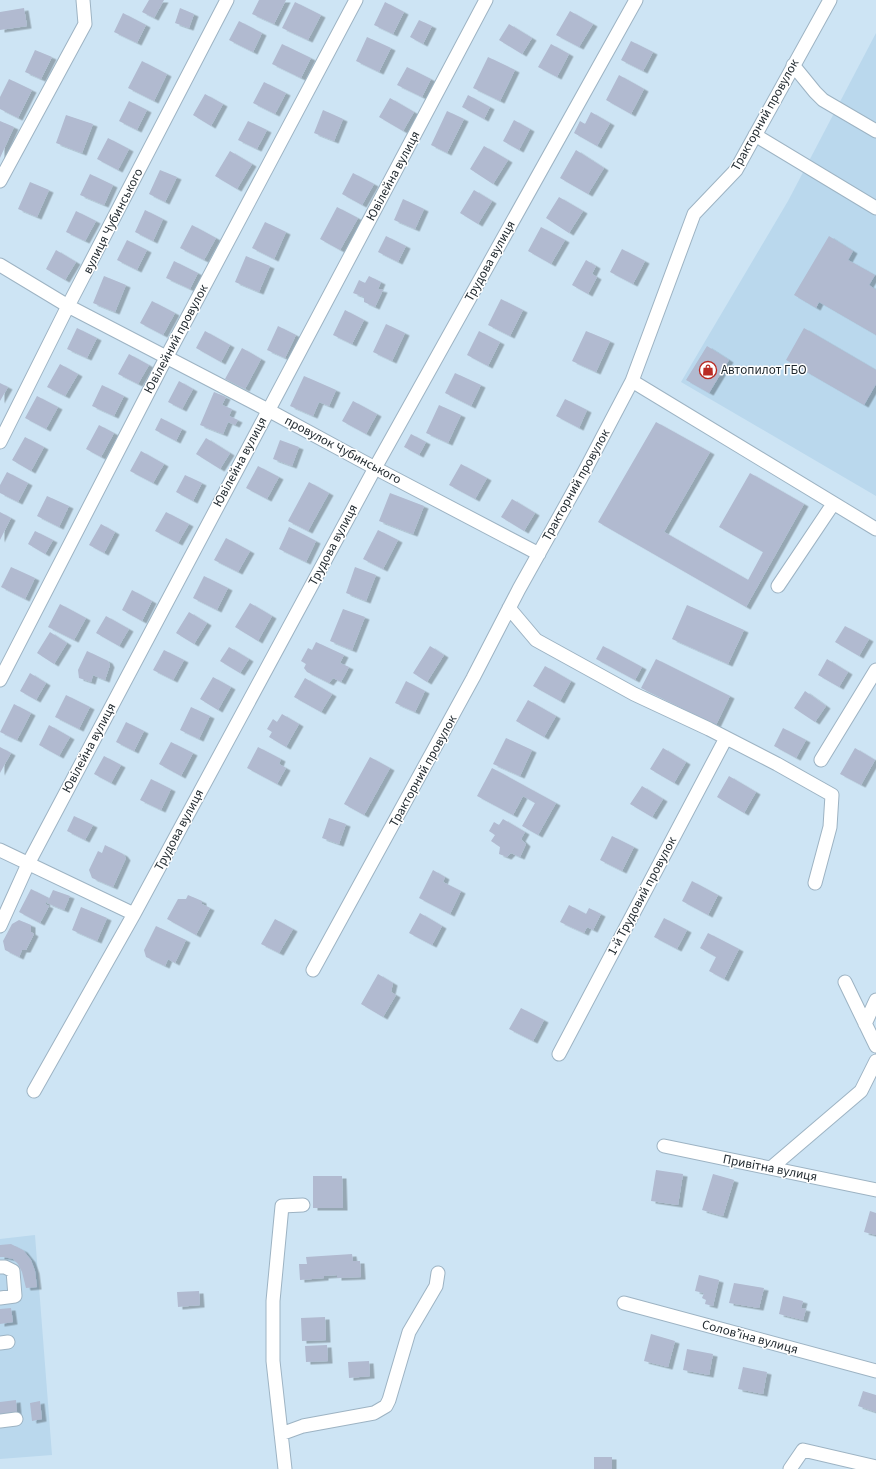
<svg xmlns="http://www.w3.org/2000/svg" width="876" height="1469" viewBox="0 0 876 1469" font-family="'Source Sans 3',sans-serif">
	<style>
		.built { fill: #bad8ed }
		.building { fill: #b1bad0; filter: url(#shadow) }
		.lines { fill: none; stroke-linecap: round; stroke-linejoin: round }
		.minor-casing { stroke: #9db3c3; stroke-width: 15 }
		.minor { stroke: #fff; stroke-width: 13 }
		.labels { text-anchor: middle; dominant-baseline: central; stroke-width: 3; stroke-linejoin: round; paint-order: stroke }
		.street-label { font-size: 13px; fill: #1e272d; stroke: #fff }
		.poi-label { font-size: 13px; fill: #1e272d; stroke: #fff; text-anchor: start }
	</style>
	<defs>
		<filter id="shadow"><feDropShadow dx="4.5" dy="2.5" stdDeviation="0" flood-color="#0004"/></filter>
	</defs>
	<rect width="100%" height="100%" fill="#cde4f4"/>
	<path class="built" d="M876,33v463l-195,-114 107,-181z
		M35,1235l17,220 -52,4v-220z"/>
	<path class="building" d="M149,0h15l-10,18 -12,-6z
		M259,0h27l-12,24 -22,-10z
		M295,2l26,13 -13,25 -26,-12z
		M385,2l19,10 -11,22 -19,-9z
		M24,8l3,18 -27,4v-18z
		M180,8l14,6 -5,14 -14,-5z
		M570,11l23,13 -14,23 -23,-12z
		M123,13l23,12 -9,18 -23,-11z
		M419,20l13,6 -9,18 -13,-7z
		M239,21l23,12 -9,19 -24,-12z
		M509,24l23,14 -10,16 -23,-14z
		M367,37l24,11 -12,24 -23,-11z
		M631,41l22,11 -10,19 -22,-11z
		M282,44l29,14 -10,20 -29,-14z
		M551,44l18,10 -12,23 -19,-10z
		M35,50l17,7 -11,22 -16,-7z
		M488,57l27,13 -15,31 -27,-13z
		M142,61l25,13 -13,27 -26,-13z
		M407,67l24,12 -9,18 -25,-12z
		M619,75l25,14 -13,25 -25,-14z
		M9,79l23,11 -14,28 -18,-9v-12z
		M264,82l22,11 -11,21 -22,-11z
		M205,94l18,10 -12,22 -18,-11z
		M468,95l22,12 -6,12 -22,-12z
		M390,98l24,14 -11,19 -24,-14z
		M129,101l18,9 -10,20 -18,-9z
		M323,110l20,9 -9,22 -20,-8z
		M447,111l17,8 -17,34 -16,-8z
		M591,112l19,11 -13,23 -23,-13 6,-12 5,3z
		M66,115l27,9 -11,29 -26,-10z
		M514,120l16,9 -11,21 -16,-9z
		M0,121l14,6 -14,31z
		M248,121l19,9 -10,19 -19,-9z
		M108,138l21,11 -11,21 -21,-11z
		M484,146l24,14 -15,24 -23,-15z
		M576,150l28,18 -16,26 -28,-16z
		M230,151l22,13 -15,25 -22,-13z
		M160,170l17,7 -12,25 -16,-8z
		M353,173l21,11 -12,21 -20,-11z
		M90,174l23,11 -9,20 -24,-10z
		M30,182l19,8 -12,27 -19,-8z
		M474,190l18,11 -14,23 -18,-11z
		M559,197l24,14 -14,22 -23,-15z
		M403,199l21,10 -9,20 -21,-9z
		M337,207l21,11 -18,32 -20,-11z
		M145,210l18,9 -10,22 -18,-9z
		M76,211l20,10 -11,20 -19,-9z
		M265,222l21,10 -12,27 -22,-11z
		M192,225l24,13 -12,22 -24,-12z
		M541,227l24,13 -14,24 -23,-13z
		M386,236l20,10 -8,16 -20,-10z
		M829,236l24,15 -5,9 27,15 -6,10 7,5v45l-57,-33 -3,6 -22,-13z
		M127,240l20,10 -10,20 -20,-10z
		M622,249l23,12 -12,23 -23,-12z
		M56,250l20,12 -11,18 -19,-11z
		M246,256l24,10 -11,26 -24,-10z
		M586,260l10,6 -4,8 5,3 -9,17 -16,-9z
		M174,261l24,12 -8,16 -24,-11z
		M104,276l22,9 -11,27 -22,-9z
		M369,276l12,6 -3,7 5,1 -8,17 -11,-5v-5l-11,-4 6,-13 6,3z
		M501,299l22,11 -13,26 -22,-11z
		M152,301l23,12 -12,22 -23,-12z
		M345,310l19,10 -12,24 -19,-9z
		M386,324l19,9 -13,28 -19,-9z
		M278,326l18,9 -11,23 -18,-8z
		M77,328l20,10 -10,20 -20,-9z
		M804,328l72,42v14l-12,21 -78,-45z
		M205,331l25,14 -9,17 -25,-14z
		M479,331l21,11 -12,24 -21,-11z
		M586,331l24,10 -14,31 -24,-11z
		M707,346l22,14 -20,33 -23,-13z
		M242,348l19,11 -16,30 -20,-10z
		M129,354l20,11 -11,19 -20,-10z
		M60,364l18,10 -13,22 -18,-9z
		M455,373l26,12 -10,21 -26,-13z
		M304,376l32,14 -7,16 -10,-4 -6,14 -23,-10z
		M179,381l14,8 -11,20 -14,-7z
		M0,383l8,4 -8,14z
		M102,385l22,11 -10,20 -22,-10z
		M214,392l12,5 -4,8 10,4 -3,7 9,4 -3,5 -7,-3 -5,12 -23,-9z
		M37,396l21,11 -12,22 -21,-11z
		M565,399l22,11 -8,18 -23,-12z
		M353,401l24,13 -11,20 -24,-13z
		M439,405l22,10 -13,28 -22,-10z
		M161,418l21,11 -6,12 -21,-11z
		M656,422l54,30 -46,80 84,48 15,-28 -44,-25 31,-54 54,31 -58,103 -148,-85z
		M99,425l15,8 -13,24 -15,-8z
		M411,434l15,8 -7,13 -15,-8z
		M25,437l19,10 -13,24 -19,-11z
		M206,438l24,15 -10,16 -24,-15z
		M280,440l19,7 -7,19 -19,-7z
		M141,451l23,13 -11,19 -23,-12z
		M461,464l26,14 -12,21 -26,-14z
		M258,466l21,11 -12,22 -21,-11z
		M7,472l21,11 -10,19 -18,-9v-8z
		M185,475l17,8 -9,18 -17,-9z
		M309,482l20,11 -21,38 -20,-10z
		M390,493l34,13 -11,28 -34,-13z
		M47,496l22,10 -10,21 -22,-11z
		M512,499l23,14 -11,18 -23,-14z
		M0,512l11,6 -11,22z
		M166,512l23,12 -11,19 -23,-12z
		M101,524l14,8 -11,21 -15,-8z
		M289,527l27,14 -10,21 -27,-13z
		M378,530l20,10 -15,29 -20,-10z
		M35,531l18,9 -8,14 -17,-10z
		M226,538l24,13 -12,21 -24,-12z
		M11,567l24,11 -10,21 -24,-12z
		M355,567l21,8 -10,26 -20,-8z
		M204,576l24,12 -11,22 -24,-12z
		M132,590l20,11 -10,20 -20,-11z
		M250,603l22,13 -14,25 -23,-14z
		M60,604l26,14 -12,22 -26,-13z
		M687,605l57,25 -16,34 -56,-25z
		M343,609l22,8 -13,33 -22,-9z
		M189,612l18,11 -13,21 -18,-11z
		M106,616l23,13 -10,17 -23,-13z
		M845,626l24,13 -10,17 -24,-14z
		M50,632l17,11 -13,21 -17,-11z
		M316,642l28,13 -4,8 9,4 -8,15 -8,-4 -4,5 -22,-11 -3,-4 2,-4 -5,-3 7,-13 4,2z
		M430,646l14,9 -17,27 -14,-9z
		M603,646l39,21 -7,13 -39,-21z
		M229,647l20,12 -9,14 -20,-12z
		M164,650l20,10 -11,20 -20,-10z
		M87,651l21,10 2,4 -5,15 -12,-5 -2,7 -12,-4 -1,-8z
		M656,659l74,37 -14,29 -75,-37z
		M827,659l21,13 -9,15 -21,-12z
		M545,666l26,15 -11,20 -27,-15z
		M30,673l16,10 -10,17 -16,-9z
		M213,677l18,10 -13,23 -18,-11z
		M305,678l27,16 -11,18 -27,-15z
		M406,681l19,10 -10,21 -20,-9z
		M805,691l21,15 -11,16 -21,-14z
		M66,695l24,12 -11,22 -24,-12z
		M528,700l28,16 -12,21 -28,-16z
		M14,704l17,9 -14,27 -17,-8z
		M191,707l19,9 -11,23 -19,-9z
		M282,714l17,10 -13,23 -17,-10 3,-5 -5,-3 6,-10 4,3z
		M126,722l18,9 -10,20 -18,-9z
		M49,725l21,12 -11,19 -20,-11z
		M783,728l23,12 -10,18 -22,-12z
		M506,738l26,12 -12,26 -27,-12z
		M171,742l22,11 -12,23 -22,-12z
		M0,747l11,6 -11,20z
		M258,747l23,12 -2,5 7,4 -9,16 -30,-16z
		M663,748l23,14 -12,21 -24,-14z
		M855,748l20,12 -14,25 -21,-11z
		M104,756l17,9 -10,18 -17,-9z
		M370,757l20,11 -26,47 -20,-11z
		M492,768l64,35 -18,32 -16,-9 13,-23 -12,-7 -10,19 -36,-19z
		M729,776l27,16 -12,21 -27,-16z
		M151,779l20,10 -10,21 -21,-10z
		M642,786l21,13 -11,18 -22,-13z
		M74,816l19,9 -8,15 -18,-9z
		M329,818l17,6 -7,20 -17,-6z
		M503,819l22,13 -4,7 5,5 -6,13 -9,-4 -4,4 -8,-3 1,-7 -9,-6 4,-6 -6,-4 5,-9 5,3z
		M612,836l22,11 -12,24 -22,-11z
		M105,845l18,9 3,4 -13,29 -21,-9 -3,-8 9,-19 4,2z
		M433,870l12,7 -2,5 18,9 -11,23 -31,-16z
		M692,881l26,14 -10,20 -26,-14z
		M31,889l18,9 -4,6 4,2 -9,17 -21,-11z
		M53,890l17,6 -6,14 -17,-7z
		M188,895l14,6v3l8,4 -14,27 -29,-16 11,-20h8z
		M569,905l17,9 3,-6 12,6 -8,16 -6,-3 -3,6 -24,-11z
		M81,907l26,11 -10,23 -25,-11z
		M420,913l22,13 -10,19 -23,-12z
		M664,918l23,12 -10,19 -23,-12z
		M275,919l18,10 -14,24 -18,-9z
		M19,920l12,5v7l3,2 -8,16h-4l-3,7 -14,-7 -2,-9 9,-17z
		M156,926l30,14 -11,23 -7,-4 -3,7 -19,-9 -2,-7z
		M708,933l31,16 -15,30 -15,-8 7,-14 -16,-9z
		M378,974l15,9 -2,9 5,3 -13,22 -22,-13z
		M521,1008l23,12 -11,21 -24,-12z
		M656,1170l27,4 -5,31 -27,-4z
		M713,1174l21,6 -11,36 -21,-6z
		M313,1176h29l1,32h-30z
		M870,1211l6,2v22l-12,-3z
		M11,1244l12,6 8,10 4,11 2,16 -11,1 -4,-16 -4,-8 -5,-5 -9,-2h-4v-12z
		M352,1254l1,7h7l1,16 -24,1v-3l-13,1v2l-24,2 -1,-16h8l-1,-7z
		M699,1275l20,5 -6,26 -8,-2 1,-4 -4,-2 2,-5 -9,-2z
		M734,1283l30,5 -5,20 -30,-5z
		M199,1291l1,14 -22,2 -1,-15z
		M783,1296l20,5 -2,7 5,1 -3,11 -24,-6z
		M11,1308l2,14 -13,2v-15z
		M325,1317l1,23 -24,1 -1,-23z
		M651,1334l24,7 -7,26 -24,-6z
		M327,1345l1,16 -22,1 -1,-16z
		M687,1349l26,5 -4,21 -26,-5z
		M369,1361l1,15 -21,2 -1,-16z
		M743,1367l24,5 -4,22 -25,-5z
		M863,1391l13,4v17l-18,-6z
		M16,1400l1,12 -17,2v-12z
		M40,1401l2,18 -10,2 -2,-18z
		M594,1457h18v12h-18z"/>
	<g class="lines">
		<g class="minor-casing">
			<path id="minor" d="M793,65l22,27 8,8 53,31
				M755,135l121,73
				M0,181l85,-157 -2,-24
				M0,265l68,41 200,104 107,58 164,86
				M632,381l244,148
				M0,442l68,-136 159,-306
				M778,586l55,-82
				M509,608l27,32 98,54 75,35 68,35 55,31 -2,32 -15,56
				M0,680l167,-324 189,-356
				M821,760l55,-90
				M0,850l134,64
				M0,926l28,-62 458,-864
				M313,970l160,-292 46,-89 62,-111 51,-97 62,-167 42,-44 94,-170
				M845,982l31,64
				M865,1024l11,-24
				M559,1054l167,-316
				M34,1091l100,-177 241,-446 261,-468
				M664,1146l212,44
				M772,1167l89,-76 15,-30
				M0,1267h5l8,4 2,25 -15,2
				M624,1303l252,68
				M0,1343l8,-1
				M0,1421l16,-2
				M281,1434l22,-8 71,-13 12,-7 3,-6 20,-68 27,-46 2,-13
				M285,1469l-12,-108v-60l9,-95 21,-1
				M790,1469l13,-19 73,17"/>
		</g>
		<use href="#minor" class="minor"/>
	</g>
	<defs>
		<g id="shop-ring" transform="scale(0.9)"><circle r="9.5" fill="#fff" stroke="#b92b24" stroke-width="1.5"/><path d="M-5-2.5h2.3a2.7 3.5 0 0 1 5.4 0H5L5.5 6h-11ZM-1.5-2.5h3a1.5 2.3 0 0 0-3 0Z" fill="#b92b24"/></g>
	</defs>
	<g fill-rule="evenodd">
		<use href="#shop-ring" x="708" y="370"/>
	</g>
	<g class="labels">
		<g class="street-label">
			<text transform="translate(765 115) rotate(-61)">Тракторний провулок</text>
			<text transform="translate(393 176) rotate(-62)">Ювілейна вулиця</text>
			<text transform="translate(113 221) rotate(-63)">вулиця Чубинського</text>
			<text transform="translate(490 261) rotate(-61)">Трудова вулиця</text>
			<text transform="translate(176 339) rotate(-62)">Ювілейний провулок</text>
			<text transform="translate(343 450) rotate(28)">провулок Чубинського</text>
			<text transform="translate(240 462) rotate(-62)">Ювілейна вулиця</text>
			<text transform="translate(576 485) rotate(-61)">Тракторний провулок</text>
			<text transform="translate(333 545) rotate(-62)">Трудова вулиця</text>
			<text transform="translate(89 748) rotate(-62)">Ювілейна вулиця</text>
			<text transform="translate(423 771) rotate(-61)">Тракторний провулок</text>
			<text transform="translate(179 830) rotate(-62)">Трудова вулиця</text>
			<text transform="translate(642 896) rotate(-62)">1-й Трудовий провулок</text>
			<text transform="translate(770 1168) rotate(11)">Привітна вулиця</text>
			<text transform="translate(750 1337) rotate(15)">Соловʼїна вулиця</text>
		</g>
		<g class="poi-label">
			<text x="721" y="370">Автопилот ГБО</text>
		</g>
	</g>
</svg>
